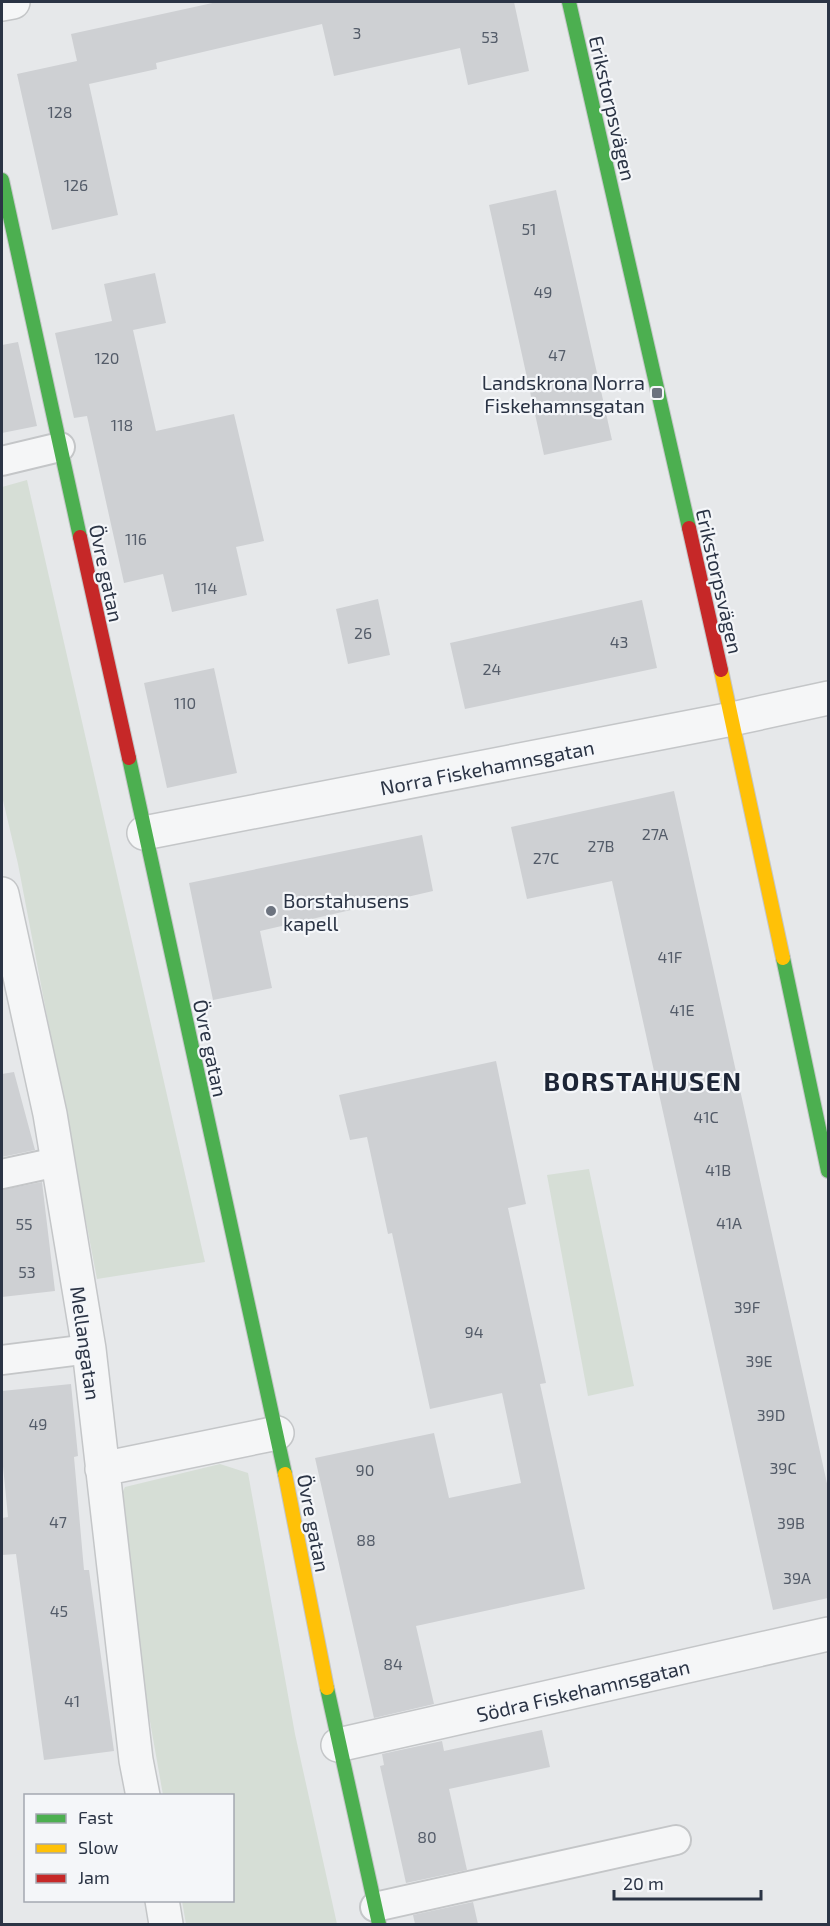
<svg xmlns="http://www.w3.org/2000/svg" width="830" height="1926" viewBox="0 0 830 1926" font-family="'Exo 2',sans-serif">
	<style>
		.green { fill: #d6ded6 }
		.building { fill: #ced0d3 }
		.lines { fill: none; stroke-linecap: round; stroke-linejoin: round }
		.lane-casing { stroke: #c4c6c8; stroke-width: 32 }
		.street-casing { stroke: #c4c6c8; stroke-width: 36 }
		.fast-casing { stroke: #c4c6c8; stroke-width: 16 }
		.slow-casing { stroke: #c4c6c8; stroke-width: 16 }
		.jam-casing { stroke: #c4c6c8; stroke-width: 16 }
		.lane { stroke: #f5f6f7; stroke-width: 28 }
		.street { stroke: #f5f6f7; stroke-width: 33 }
		.fast { stroke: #4caf50; stroke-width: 14 }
		.slow { stroke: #ffc107; stroke-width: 14 }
		.jam { stroke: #c62828; stroke-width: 14 }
		.poi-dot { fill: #6c737f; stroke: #f4f6f9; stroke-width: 2 }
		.labels { text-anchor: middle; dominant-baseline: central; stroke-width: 4.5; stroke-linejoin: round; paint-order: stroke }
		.number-label { font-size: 16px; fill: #545c69 }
		.street-label { font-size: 20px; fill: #2b3445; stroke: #f4f6f9 }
		.poi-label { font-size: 20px; fill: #2b3445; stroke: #f4f6f9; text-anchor: end }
		.district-label { font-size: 26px; font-weight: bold; letter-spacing: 1.5px; fill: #1d2536; stroke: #f4f6f9 }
	</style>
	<rect width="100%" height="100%" fill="#e6e8ea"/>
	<path class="green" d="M27,480l178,782 -108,17 -79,-415 -16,-68v-309z
		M589,1169l45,217 -46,10 -41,-221z
		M220,1464l28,9 47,261 42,190h-151l-4,-23 50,-1v-104l-69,-1 -50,-283 12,-25z"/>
	<path class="building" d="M217,2h297l15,69 -61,14 -8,-37 -126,28 -12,-52 -166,39 1,6 -68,15 29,131 -66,15 -35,-156 60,-13 -6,-27z
		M556,190l56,250 -68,15 -55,-250z
		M155,273l11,50 -33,7 23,101 78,-17 30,127 -28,6 11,48 -75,17 -9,-38 -39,9 -37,-167 -13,2 -19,-85 57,-12 -8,-37z
		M18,342l19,84 -35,7v-88z
		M378,599l12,56 -42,9 -12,-55z
		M642,600l15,68 -192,41 -15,-66z
		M214,668l23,105 -70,15 -23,-105z
		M674,791l154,697v110l-55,12 -161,-729 -85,18 -16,-72z
		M422,835l11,56 -173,40 12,57 -59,12 -24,-117z
		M496,1061l30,143 -18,4 38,175 -6,1 45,205 -169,37 18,78 -60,14 -59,-260 119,-25 15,65 72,-15 -19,-90 -72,16 -38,-176 -4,1 -21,-97 -17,3 -11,-45z
		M14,1072l21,78 -33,7v-83z
		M42,1182l13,109 -53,6v-107z
		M71,1384l7,72 -4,1 10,113h5l25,181 -70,9 -28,-206 -14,1v-37l6,-1 -6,-61v-65z
		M542,1730l8,37 -101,22 18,81 -61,13 -26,-117 4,-1 -2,-11 60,-13 2,10z
		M473,1902l5,22h-63l-2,-9z"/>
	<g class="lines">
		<g class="lane-casing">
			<path id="lane" d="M2,461l58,-14
				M2,1174l55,-12
				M2,1360l87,-11
				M375,1907l301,-67"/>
		</g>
		<g class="street-casing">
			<path id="street" d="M2,4l11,-2
				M144,833l588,-114 96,-21
				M2,894l48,220 39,235 47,411 7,36
				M102,1469l175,-36
				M338,1745l490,-111
				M162,1900l4,24"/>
		</g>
		<g class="fast-casing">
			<path id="fast" d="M569,2l120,526
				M2,180l78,357
				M129,758l156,716
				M783,958l45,213
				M327,1688l52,236"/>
		</g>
		<g class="slow-casing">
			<path id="slow" d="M721,670l62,288
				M285,1474l42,214"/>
		</g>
		<g class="jam-casing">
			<path id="jam" d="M689,528l32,142
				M80,537l49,221"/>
		</g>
		<use href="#lane" class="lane"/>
		<use href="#street" class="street"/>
		<use href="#fast" class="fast"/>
		<use href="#slow" class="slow"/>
		<use href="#jam" class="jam"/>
	</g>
	<g class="poi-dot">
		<rect x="651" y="387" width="12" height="12" rx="3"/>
		<circle cx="271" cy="911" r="6"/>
	</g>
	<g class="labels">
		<g class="number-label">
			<text x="357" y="32">3</text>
			<text x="490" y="36">53</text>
			<text x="60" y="111">128</text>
			<text x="76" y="184">126</text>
			<text x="529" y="228">51</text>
			<text x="543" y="291">49</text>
			<text x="557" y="354">47</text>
			<text x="107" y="357">120</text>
			<text x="122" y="424">118</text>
			<text x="136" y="538">116</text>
			<text x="206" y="587">114</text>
			<text x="363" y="632">26</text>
			<text x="619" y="641">43</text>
			<text x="492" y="668">24</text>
			<text x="185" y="702">110</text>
			<text x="655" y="833">27A</text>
			<text x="601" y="845">27B</text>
			<text x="546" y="857">27C</text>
			<text x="670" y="956">41F</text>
			<text x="682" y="1009">41E</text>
			<text x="706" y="1116">41C</text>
			<text x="718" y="1169">41B</text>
			<text x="729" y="1222">41A</text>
			<text x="24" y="1223">55</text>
			<text x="27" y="1271">53</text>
			<text x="747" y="1306">39F</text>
			<text x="474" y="1331">94</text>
			<text x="759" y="1360">39E</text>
			<text x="771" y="1414">39D</text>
			<text x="38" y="1423">49</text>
			<text x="783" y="1467">39C</text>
			<text x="365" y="1469">90</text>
			<text x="58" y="1521">47</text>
			<text x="791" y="1522">39B</text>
			<text x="366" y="1539">88</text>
			<text x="797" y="1577">39A</text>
			<text x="59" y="1610">45</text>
			<text x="393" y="1663">84</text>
			<text x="72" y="1700">41</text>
			<text x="427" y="1836">80</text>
		</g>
		<g class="street-label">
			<text transform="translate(613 108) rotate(77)">Erikstorpsvägen</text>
			<text transform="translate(107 573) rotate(78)">Övre gatan</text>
			<text transform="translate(720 581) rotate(77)">Erikstorpsvägen</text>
			<text transform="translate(487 767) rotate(-11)">Norra Fiskehamnsgatan</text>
			<text transform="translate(211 1048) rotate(78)">Övre gatan</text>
			<text transform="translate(86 1343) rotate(82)">Mellangatan</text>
			<text transform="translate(314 1523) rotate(79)">Övre gatan</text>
			<text transform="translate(583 1690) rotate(-13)">Södra Fiskehamnsgatan</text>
		</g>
		<g class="poi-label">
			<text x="645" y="382">Landskrona Norra<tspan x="645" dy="23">Fiskehamnsgatan</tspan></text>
			<text x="283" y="900" text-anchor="start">Borstahusens<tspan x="283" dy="23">kapell</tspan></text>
		</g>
		<g class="district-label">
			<text x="643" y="1080">BORSTAHUSEN</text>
		</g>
	</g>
	<rect width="830" height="1926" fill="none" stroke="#2b3445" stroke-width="6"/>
	<rect x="24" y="1794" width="210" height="108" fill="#f4f6f9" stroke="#a4a8b1" stroke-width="1.5"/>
	<rect x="36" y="1814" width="30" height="9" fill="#4caf50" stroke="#a4a8b1" stroke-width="1.5"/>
	<text x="78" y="1824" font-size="18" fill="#2b3445">Fast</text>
	<rect x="36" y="1844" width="30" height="9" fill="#ffc107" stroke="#a4a8b1" stroke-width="1.5"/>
	<text x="78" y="1854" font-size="18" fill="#2b3445">Slow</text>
	<rect x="36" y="1874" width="30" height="9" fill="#c62828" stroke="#a4a8b1" stroke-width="1.5"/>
	<text x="78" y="1884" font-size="18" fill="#2b3445">Jam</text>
	<path d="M614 1890v9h147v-9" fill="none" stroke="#2b3445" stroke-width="3"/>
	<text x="623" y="1890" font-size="18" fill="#2b3445" stroke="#f4f6f9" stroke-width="4.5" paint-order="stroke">20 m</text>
</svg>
